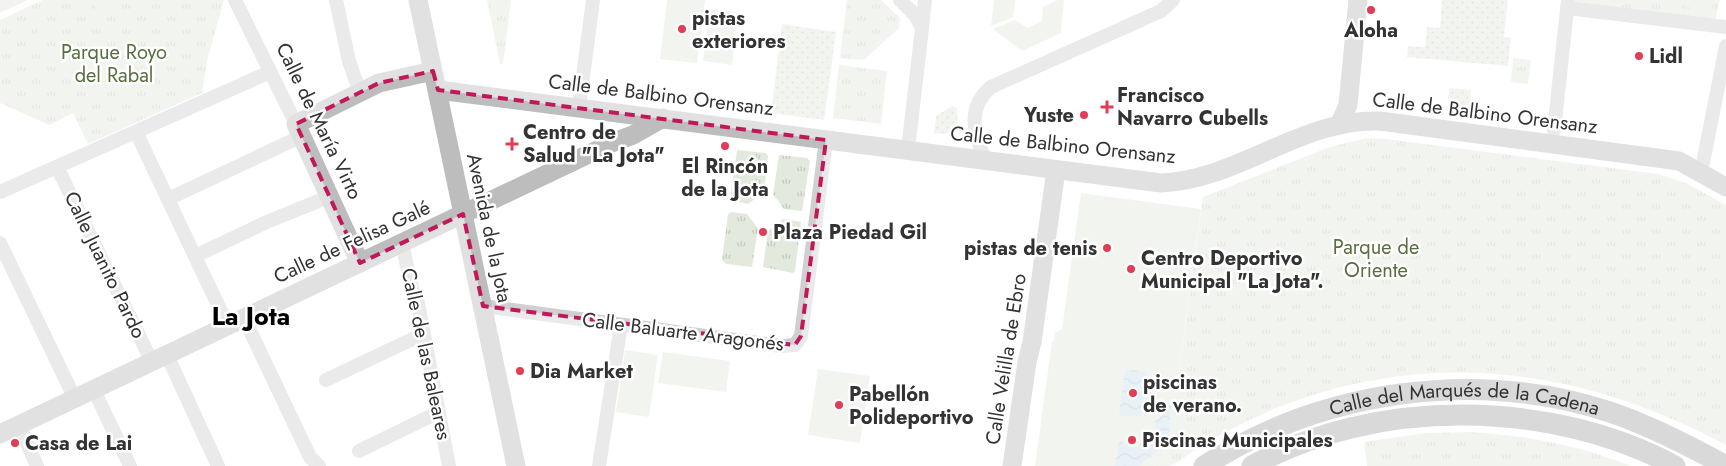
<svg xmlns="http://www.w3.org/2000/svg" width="1726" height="466" viewBox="0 0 1726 466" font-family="Jost,sans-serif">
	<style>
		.grass { fill: url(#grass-dots) }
		.park { fill: url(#park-tufts) }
		.garden { fill: #e3e9dc }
		.water { fill: url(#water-waves) }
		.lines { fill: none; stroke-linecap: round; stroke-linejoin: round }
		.street { stroke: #d0d0d0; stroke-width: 14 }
		.secondary { stroke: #bdbdbd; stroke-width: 19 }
		.primary { stroke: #ababab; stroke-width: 21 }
		.marked { fill: none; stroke: #c2185b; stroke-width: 4; stroke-dasharray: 10 6; stroke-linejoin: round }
		.poi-dot { fill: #e13d54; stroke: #fff; stroke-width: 2 }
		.labels { text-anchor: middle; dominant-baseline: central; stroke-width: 5; stroke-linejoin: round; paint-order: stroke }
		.poi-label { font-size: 20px; font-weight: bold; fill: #333; stroke: #fff; text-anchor: start }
		.park-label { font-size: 20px; fill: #596e40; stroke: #fff }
		.street-label { font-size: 20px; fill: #333; stroke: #fff }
		.district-label { font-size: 25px; font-weight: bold; fill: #000; stroke: #fff }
	</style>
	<defs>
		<pattern id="grass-dots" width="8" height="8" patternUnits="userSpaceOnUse" patternTransform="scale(1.25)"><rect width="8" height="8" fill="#e3e9dc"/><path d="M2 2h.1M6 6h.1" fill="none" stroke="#c3c8bd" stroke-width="1.8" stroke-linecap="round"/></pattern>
		<pattern id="park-tufts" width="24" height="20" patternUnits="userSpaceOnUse" patternTransform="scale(1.25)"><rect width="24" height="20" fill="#e3e9dc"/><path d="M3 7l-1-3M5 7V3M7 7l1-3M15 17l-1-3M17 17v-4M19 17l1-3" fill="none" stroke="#c3c8bd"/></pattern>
		<pattern id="water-waves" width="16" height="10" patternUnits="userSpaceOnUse" patternTransform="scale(1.25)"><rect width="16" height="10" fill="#cce1eb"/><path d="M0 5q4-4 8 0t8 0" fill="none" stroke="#b0c2ca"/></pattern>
	</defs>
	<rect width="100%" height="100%" fill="#fff"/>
	<path class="grass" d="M1442,0h66l-4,37 7,1 -3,28 -101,-9 1,-11 17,1 2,-20 13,1z
		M782,24l54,8 -12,88 -53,-7z
		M1449,88l22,2 -2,24 -22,-1z
		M952,106l5,2 1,16 -10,9 -14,1 2,-18z"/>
	<path class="park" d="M43,0h181l-17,61 -5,32 -114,51 -15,-31 -24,12 -49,-22v-83z
		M487,0h24l-8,64h-3z
		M847,0h34l19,18 -1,10 -35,32 -24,-2z
		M1574,0h146l-5,20 -141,-16z
		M1513,58l18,2 -3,24 -17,-2z
		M839,65l48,6 -6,53 -48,-6z
		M1366,138l20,1 272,35 30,10 38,21v240c-144,-76 -292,-98 -447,-38 -27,11 -53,24 -78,39 -10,5 -21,17 -32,20 -4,0 -10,0 -15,0 27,-21 32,-57 14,-86l11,-9 24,-174 127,-50z
		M737,150l29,3 2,3 -4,36 -16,12 -18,-4z
		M779,155l28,3 3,3 -8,50 -18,-2 -11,-15z
		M731,212l16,2 11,14 -6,39 -26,-3 -4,-4 6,-46z
		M783,219l18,3 -6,49 -2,2 -30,-6 5,-36z
		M1468,432c57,3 110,13 163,34h-264l-3,-24 62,-9z"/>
	<path class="garden" d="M0,0h28l-28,13z
		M102,0h19l-23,11 -4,-7z
		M667,0h38l-8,63 -37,-4z
		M994,0h25l-4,1 -2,16 -22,9z
		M1057,0h7l-3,33 -39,18 -29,-22 22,-9 13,8 14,-7 1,-14z
		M1687,0h24l-1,9 -24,-2z
		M710,9l28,3 -6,53 -29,-4z
		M62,19l3,8 -24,11 -3,-7z
		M140,33l3,7 -24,12 -3,-7z
		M81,61l4,7 -24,12 -4,-7z
		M1081,193l120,16 -22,162 -11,9c19,30 14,64 -14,86h-119l17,-125h2l1,-8 7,-4z
		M625,350l33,5 -9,62 -33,-5z
		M663,352l67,9 -4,31 -68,-9z
		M818,369l52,7 -10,67 -52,-8z"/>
	<path class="water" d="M1125,369l22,3 -6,45 -22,-2z
		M1164,401l7,4 -2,31 -5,10 -25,20h-24l4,-26 13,8 8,-2 2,-11 6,-3 7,1v-12l6,-5z"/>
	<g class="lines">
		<path class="street" d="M235,0l61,124
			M336,0l13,61 11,32
			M900,0l15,15 7,13 3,-28
			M1567,8l159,19
			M579,107l14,-107
			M1554,131l14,-131
			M136,132l92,194
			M908,150l14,-122
			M986,160c-13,-25 -19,-53 5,-73l170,-76 12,-11
			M57,167l95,195
			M1701,173l25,-127
			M0,192l270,-120
			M168,199l134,-63
			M0,243l75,156
			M402,243l10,46 5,9 32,168
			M195,256l74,-35 62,-25
			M483,306l298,40 14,-1 6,-9 25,-196
			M244,318l66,139 9,9
			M167,355l51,111
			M326,380l97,-46
			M94,390l36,76
			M19,425l18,41
			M359,451l80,-39
			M599,466l22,-141"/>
		<path class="secondary" d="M418,0l98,466
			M438,90l723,93c77,-3 141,-65 219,-62l299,40 47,26
			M1340,123l8,-18 10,-105
			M360,263l-64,-139 83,-41 54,-12
			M0,434l614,-292 19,-7 30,-17
			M1012,466l15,-104 5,-20 24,-172"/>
		<g class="primary">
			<path id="s1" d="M1204,466c118,-76 271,-98 406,-54 41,14 78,33 116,54"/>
			<path d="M1252,466c124,-69 298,-67 423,0"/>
		</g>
	</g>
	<path d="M0 0H1726V466H0ZM433,71l5,19 388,50 -25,196 -6,9 -312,-39 -20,-92 -103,49 -64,-139 83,-41z" fill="#fff" fill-opacity=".55" fill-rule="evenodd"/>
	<path class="marked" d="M433,71l5,19 388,50 -25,196 -6,9 -312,-39 -20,-92 -103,49 -64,-139 83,-41z"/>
	<g class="poi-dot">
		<circle cx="1371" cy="10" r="5"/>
		<circle cx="682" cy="29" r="5"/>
		<circle cx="1639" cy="56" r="5"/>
		<path d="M1104.5 99.5h5v5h5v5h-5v5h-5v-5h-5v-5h5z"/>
		<circle cx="1084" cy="115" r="5"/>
		<path d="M509.5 136.5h5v5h5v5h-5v5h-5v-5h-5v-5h5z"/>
		<circle cx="725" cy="146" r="5"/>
		<circle cx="763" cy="232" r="5"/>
		<circle cx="1107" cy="248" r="5"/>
		<circle cx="1131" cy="269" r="5"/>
		<circle cx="520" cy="371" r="5"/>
		<circle cx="1133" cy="393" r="5"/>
		<circle cx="839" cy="405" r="5"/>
		<circle cx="1132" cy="440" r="5"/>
		<circle cx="15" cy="443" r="5"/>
	</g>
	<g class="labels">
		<g class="poi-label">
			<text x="692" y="18">pistas<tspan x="692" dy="23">exteriores</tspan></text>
			<text x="1371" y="30" text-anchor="middle">Aloha</text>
			<text x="1649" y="56">Lidl</text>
			<text x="1117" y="95">Francisco<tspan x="1117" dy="23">Navarro Cubells</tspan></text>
			<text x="1074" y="115" text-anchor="end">Yuste</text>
			<text x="523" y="132">Centro de<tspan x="523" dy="23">Salud "La Jota"</tspan></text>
			<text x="725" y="166" text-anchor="middle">El Rincón<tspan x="725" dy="23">de la Jota</tspan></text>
			<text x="773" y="232">Plaza Piedad Gil</text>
			<text x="1097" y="248" text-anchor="end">pistas de tenis</text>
			<text x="1141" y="258">Centro Deportivo<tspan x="1141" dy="23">Municipal "La Jota".</tspan></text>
			<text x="530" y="371">Dia Market</text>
			<text x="1143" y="382">piscinas<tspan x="1143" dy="23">de verano.</tspan></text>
			<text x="849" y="394">Pabellón<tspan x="849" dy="23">Polideportivo</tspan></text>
			<text x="1142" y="440">Piscinas Municipales</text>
			<text x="25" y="443">Casa de Lai</text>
		</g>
		<g class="park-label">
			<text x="114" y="52">Parque Royo<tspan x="114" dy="23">del Rabal</tspan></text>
			<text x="1376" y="247">Parque de<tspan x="1376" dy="23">Oriente</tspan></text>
		</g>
		<g class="street-label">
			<text transform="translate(661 95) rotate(7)">Calle de Balbino Orensanz</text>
			<text transform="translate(1485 113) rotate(7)">Calle de Balbino Orensanz</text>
			<text transform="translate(319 121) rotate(64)">Calle de María Virto</text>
			<text transform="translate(1063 145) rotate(6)">Calle de Balbino Orensanz</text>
			<text transform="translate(489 228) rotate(78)">Avenida de la Jota</text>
			<text transform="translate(352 242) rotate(-25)">Calle de Felisa Galé</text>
			<text transform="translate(105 265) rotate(64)">Calle Juanito Pardo</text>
			<text transform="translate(683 332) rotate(7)">Calle Baluarte Aragonés</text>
			<text transform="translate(426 354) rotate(78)">Calle de las Baleares</text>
			<text transform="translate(1006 359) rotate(-81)">Calle Velilla de Ebro</text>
			<text stroke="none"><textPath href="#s1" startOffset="275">Calle del Marqués de la Cadena</textPath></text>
		</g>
		<g class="district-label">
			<text x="251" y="316">La Jota</text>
		</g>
	</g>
</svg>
